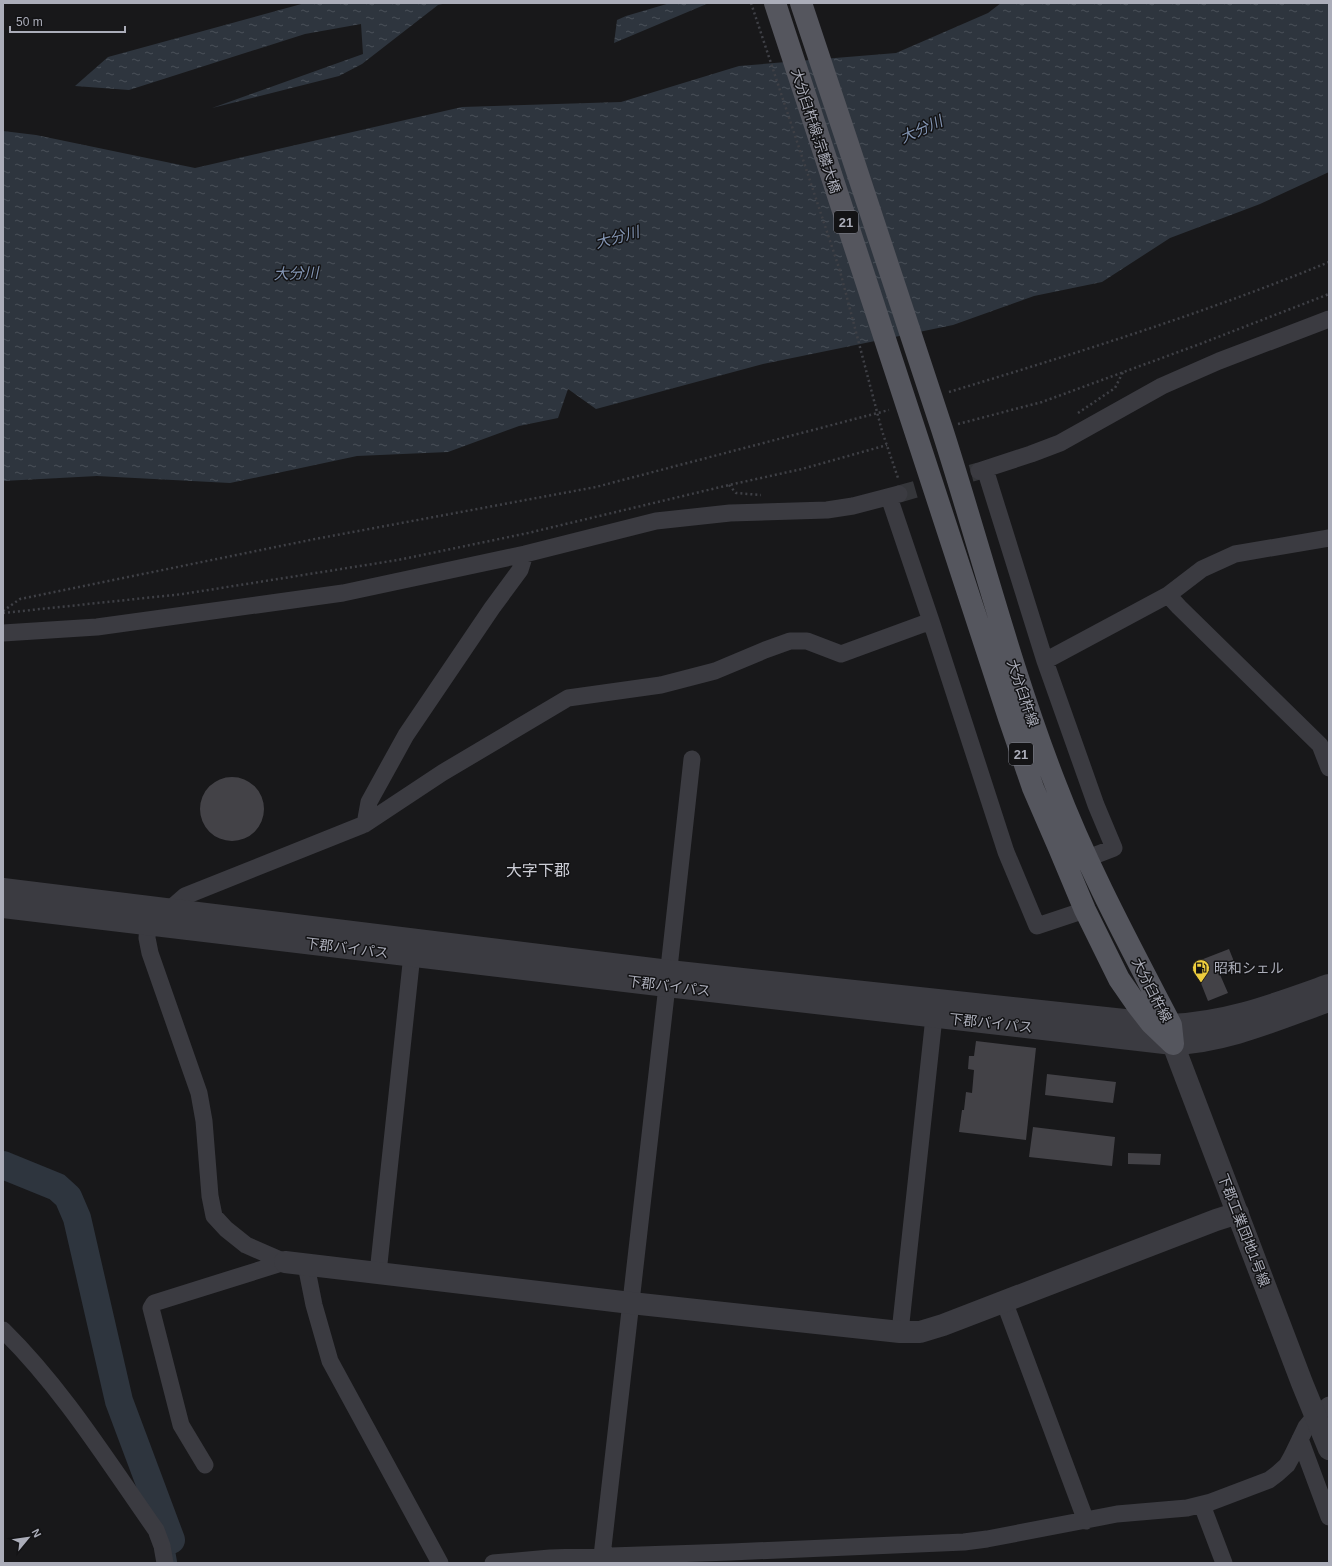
<svg xmlns="http://www.w3.org/2000/svg" width="1332" height="1566" viewBox="0 0 1332 1566" font-family="Helvetica,'Noto Sans JP',sans-serif">
	<style>
		.water { fill: url(#water-ripples) }
		.lines { fill: none; stroke-linecap: round; stroke-linejoin: round }
		.stream { stroke: #2e353e; stroke-width: 4.5 }
		.river { stroke: #2e353e; stroke-width: 28 }
		.building { fill: #434247 }
		.minor-tunnel { stroke: #35363a; stroke-width: 17; stroke-dasharray: 17 8; stroke-linecap: butt }
		.path { stroke: #3f4046; stroke-width: 2.5; stroke-dasharray: 2 3; stroke-linecap: butt }
		.minor { stroke: #3b3b41; stroke-width: 17 }
		.tertiary { stroke: #3b3b41; stroke-width: 22 }
		.primary { stroke: #55565e; stroke-width: 22 }
		.labels { text-anchor: middle; dominant-baseline: central; stroke-width: 3; stroke-linejoin: round; paint-order: stroke }
		.shield { fill: #131315; stroke: #7d7f88; stroke-width: 1 }
		.shield-label { font-size: 13px; font-weight: bold; fill: #abadb9 }
		.street-label { font-size: 14px; fill: #abadb9; stroke: #131315 }
		.poi-label { font-size: 14px; fill: #abadb9; stroke: #131315; text-anchor: start }
		.water-label { font-size: 15px; font-style: italic; fill: #8395b3; stroke: #131315 }
		.quarter-label { font-size: 16px; fill: #cccdd6; stroke: #131315 }
	</style>
	<defs>
		<pattern id="water-ripples" width="26" height="14" patternUnits="userSpaceOnUse"><rect width="26" height="14" fill="#2e353e"/><path d="M2 4q2-2 4 0t4 0M15 11q2-2 4 0t4 0" fill="none" stroke="#4a5058"/></pattern>
	</defs>
	<rect width="100%" height="100%" fill="#18181a"/>
	<path class="water" d="M305,3h142l-9,2 -76,59 -23,12 -127,32 151,-54 -2,-30 -56,10 -176,56 -54,-4 33,-29z
		M670,3h39l-95,40 3,-23 9,-4z
		M1001,3h328v169l-69,32 -90,34 -68,44 -68,14 -81,29 -190,39 -167,45 -28,-20 -10,29 -39,8 -71,26 -91,4 -127,27 -133,-7 -94,5v-350l33,4 159,33 267,-61 159,-5 118,-36 157,-13 92,-40z"/>
	<g class="lines">
		<path class="stream" d="M171,1540l4,23"/>
		<path class="river" d="M3,1165l54,22 11,10 9,21 42,183 52,139"/>
	</g>
	<path class="building" d="M200 809a32 32 0 1 1 64 0a32 32 0 1 1-64 0Z
		M1229,949l6,15 -17,6 10,23 -20,8 -15,-38z
		M976,1041l60,7 -10,92 -67,-8 3,-22h2l2,-18 6,1 2,-23 -6,-1 1,-13h5z
		M1047,1074l69,8 -3,21 -68,-8z
		M1033,1127l82,10 -3,29 -83,-9z
		M1128,1153l33,1 -1,11 -32,-1z"/>
	<g class="lines">
		<path class="minor-tunnel" d="M899,494l80,-23"/>
		<path class="path" d="M751,3l89,268 42,160 16,47
			M949,392c128,-39 256,-79 380,-130
			M1078,413l37,-25 8,-16
			M958,424l84,-22 158,-58 129,-50
			M729,485l7,8 25,2
			M3,611l17,-12 295,-60 281,-52 293,-77
			M3,613l180,-19 215,-34 130,-27 201,-48 73,-16 85,-24"/>
		<path class="minor" d="M985,469l60,192 51,144 18,43 -26,10
			M979,471l52,-17 29,-11 102,-57 57,-25 110,-42
			M889,497l42,124 75,231 31,74 48,-16
			M1168,595l11,12 141,138 9,23
			M3,633l94,-6 246,-34 182,-39 131,-33 74,-8 97,-3 26,-4 46,-12
			M1045,661l123,-66 34,-26 33,-15 94,-16
			M365,824l4,-22 37,-67 86,-127 28,-38 5,-16
			M169,910l16,-14 180,-72 77,-51 126,-75 93,-13 54,-14 50,-21 25,-9h17l34,13 90,-33
			M148,924l-1,14 3,15 49,140 5,28 6,75 4,20 12,13 20,16 39,17
			M306,1265l8,40 16,56 110,202
			M378,1273l35,-328
			M1004,1301l82,220
			M3,1330c60,59 105,132 153,200l6,16 3,17
			M900,1332l34,-315
			M1300,1439l29,78
			M205,1465l-24,-40 -30,-117 3,-5 131,-41
			M1202,1505l22,58
			M602,1556l65,-570 25,-227
			M493,1563l57,-5 181,-6 233,-10 23,-3 130,-25 70,-6 24,-6 58,-22 8,-6 10,-9 5,-9 14,-29 10,-12 13,-10"/>
		<path class="tertiary" d="M3,889l666,82 502,54c59,-3 104,-21 158,-40
			M3,907l664,79 506,58c54,-2 105,-25 156,-43
			M1173,1044l129,339 27,66
			M285,1262l346,41 269,29h20l23,-7 273,-105 22,-7"/>
		<path class="primary" d="M775,3l234,715 24,70 26,60 26,62 34,69 18,26 14,18 22,21
			M801,3c47,142 95,283 141,426 38,118 68,238 113,354 32,84 75,163 116,242l2,19"/>
	</g>
	<defs>
		<g id="fuel-pin" transform="scale(0.9)"><path d="M0 17L-7.5 6A9.5 9.5 0 1 1 7.5 6Z" fill="#edcd3d" stroke="#131315"/><path d="M-5.5-6h7V0h2V4h1.3V-2.5L3-4.5l.8-.8L6-3V5H2.5V1h-1V6h-7ZM-4.2-4.7v3.2H.2V-4.7Z" fill="#111"/></g>
	</defs>
	<g fill-rule="evenodd">
		<use href="#fuel-pin" x="1201" y="968"/>
	</g>
	<g class="labels">
		<g class="shield">
			<rect x="834" y="211" width="24" height="22" rx="3"/>
			<rect x="1009" y="743" width="24" height="22" rx="3"/>
		</g>
		<g class="shield-label">
			<text x="846" y="222">21</text>
			<text x="1021" y="754">21</text>
		</g>
		<g class="street-label">
			<text transform="translate(816 131) rotate(72)">大分臼杵線;宗麟大橋</text>
			<text transform="translate(1023 693) rotate(71)">大分臼杵線</text>
			<text transform="translate(347 948) rotate(7)">下郡バイパス</text>
			<text transform="translate(669 986) rotate(7)">下郡バイパス</text>
			<text transform="translate(1152 990) rotate(63)">大分臼杵線</text>
			<text transform="translate(991 1023) rotate(6)">下郡バイパス</text>
			<text transform="translate(1244 1230) rotate(69)">下郡工業団地1号線</text>
		</g>
		<g class="poi-label">
			<text x="1214" y="968">昭和シェル</text>
		</g>
		<g class="water-label">
			<text transform="translate(921 129) rotate(-24)">大分川</text>
			<text transform="translate(617 237) rotate(-15)">大分川</text>
			<text transform="translate(296 273) rotate(-2)">大分川</text>
		</g>
		<g class="quarter-label">
			<text x="538" y="870">大字下郡</text>
		</g>
	</g>
	<rect width="1332" height="1566" fill="none" stroke="#abadb9" stroke-width="8"/>
	<g transform="translate(28 1538) rotate(61)" stroke="#131315" stroke-width="3" paint-order="stroke">
	<path d="M0-3L7 15L0 10L-7 15Z" fill="#abadb9"/>
	<text y="-6" font-size="11" font-weight="bold" text-anchor="middle" fill="#abadb9">N</text>
	</g>
	<path d="M10 26v6h115v-6" fill="none" stroke="#abadb9" stroke-width="2"/>
	<text x="16" y="26" font-size="12" fill="#abadb9" stroke="#131315" stroke-width="3" paint-order="stroke">50 m</text>
</svg>
